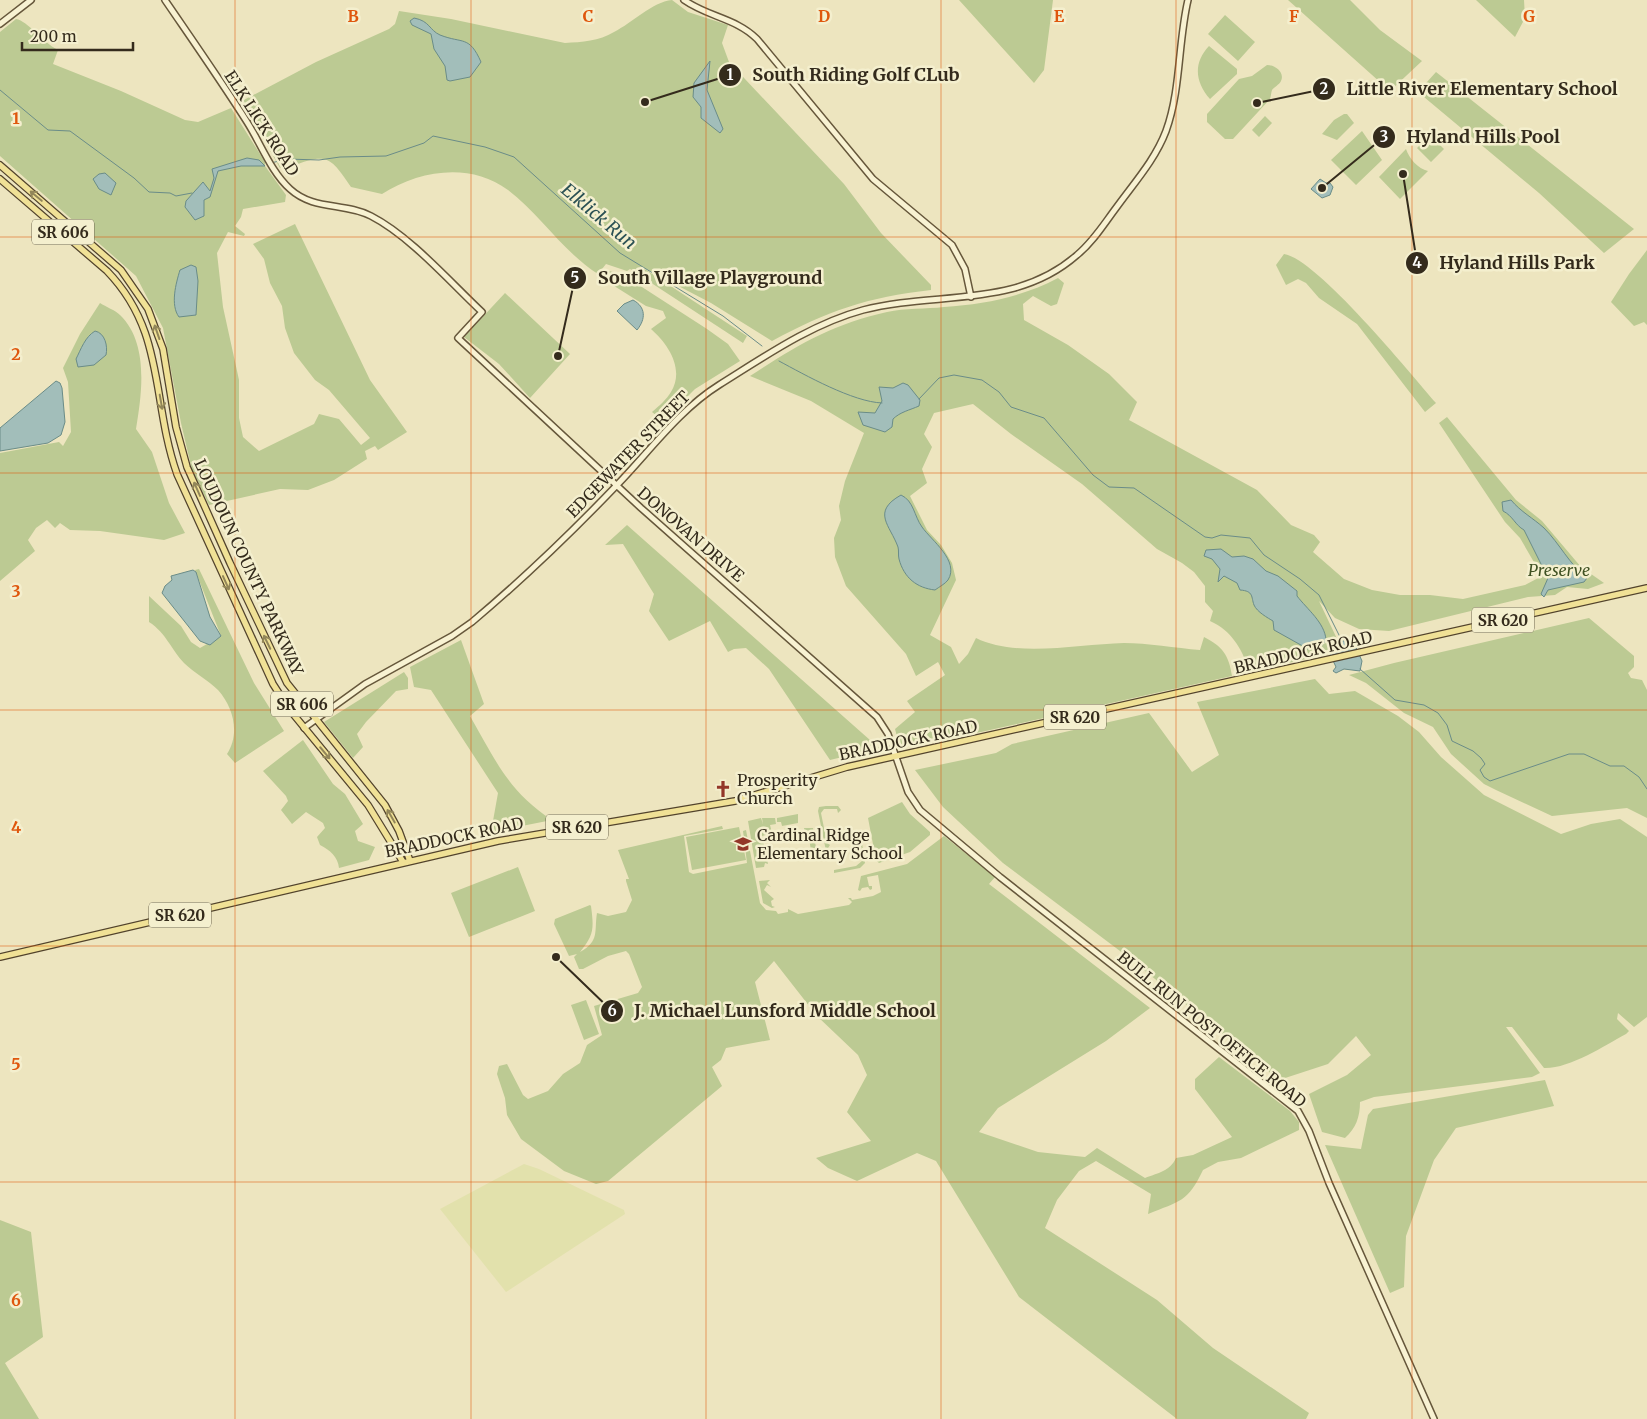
<svg xmlns="http://www.w3.org/2000/svg" width="1647" height="1419" viewBox="0 0 1647 1419" font-family="Merriweather,serif">
	<style>
		.farmland { fill: #e2e1ac }
		.green { fill: #bcca93 }
		.water { fill: #a2beba; stroke: #6a8c88 }
		.lines { fill: none; stroke-linecap: round; stroke-linejoin: round }
		.stream { stroke: #6a8c88; stroke-width: 1 }
		.secondary-casing { stroke: #66573b; stroke-width: 8 }
		.primary-casing { stroke: #52432c; stroke-width: 8 }
		.secondary { stroke: #f8f2d2; stroke-width: 5 }
		.primary { stroke: #f0e196; stroke-width: 5.5 }
		.oneway { stroke: #928659 }
		.grid { fill: none; stroke: #df570d; stroke-width: 1; stroke-opacity: 0.55 }
		.labels { text-anchor: middle; dominant-baseline: central; stroke-width: 5; stroke-linejoin: round; paint-order: stroke }
		.shield { fill: #f4efce; stroke: #6e6651; stroke-width: 1 }
		.shield-label { font-size: 15px; font-weight: bold; fill: #342b1c }
		.street-label { font-size: 16px; fill: #342b1c; stroke: #f4efce }
		.park-label { font-size: 16px; font-style: italic; fill: #3f5123; stroke: #f4efce }
		.poi-label { font-size: 16px; fill: #342b1c; stroke: #f4efce; text-anchor: start }
		.water-label { font-size: 18px; font-style: italic; fill: #2b5154; stroke: #f4efce }
		.grid-label { font-size: 16px; text-anchor: middle; font-weight: bold; fill: #df570d; stroke: #f4efce; stroke-width: 5; stroke-linejoin: round; paint-order: stroke }
		.leader { fill: none; stroke: #342b1c; stroke-width: 2 }
		.callout-dot { fill: #342b1c; stroke: #f4efce; stroke-width: 2 }
		.mark-label { font-size: 15px; text-anchor: middle; font-weight: bold; fill: #fff }
		.callout-label { font-size: 18px; text-anchor: middle; font-weight: bold; fill: #342b1c; stroke: #f4efce; stroke-width: 5; stroke-linejoin: round; paint-order: stroke }
	</style>
	<rect width="100%" height="100%" fill="#ede5bf"/>
	<path class="farmland" d="M524,1164l15,5 85,41 1,4 -119,78 -66,-83z"/>
	<path class="green" d="M672,0l16,12 40,13 -6,18 7,19 115,122 37,49 50,52v5c-64,7 -103,21 -159,51l-61,-38 -71,-37 107,70 -4,7 -113,-74 -3,2 -21,-7 -8,10c-36,-23 -57,-59 -90,-84 -38,-28 -88,-20 -126,4l-31,-7c-20,-29 -23,-35 -58,-21l-5,-4 -8,6 -38,-67 74,-39 73,-33 6,-5 4,-13 52,8 114,24c17,-1 34,-2 49,-11 18,-9 38,-30 58,-32z
		M959,0h94l-9,70 -10,13z
		M1288,0h62l30,30 42,31 -32,30z
		M1476,0h48l1,18 -10,19z
		M1225,15l30,27 -17,19 -30,-27z
		M16,19c12,2 26,23 42,31l-5,14 68,27 64,29 13,2 33,-14 34,54v4l21,29 -1,7 -42,7 -2,8 -6,9 10,8 -1,2 -16,-4 -11,21 6,54 16,73v38l4,19 16,14 55,-27 5,-10 20,5 22,26 9,-7 -41,-48 -14,-10 -21,-27 -9,-25 -3,-22 -12,-23 -6,-24 -11,-15 42,-20 75,156 37,52 -29,18 -3,-4 -10,5 2,8 -33,21 -26,10 -28,-1 -71,16 -17,-35 -11,-47 -18,-95 -27,-52 -136,-120v-124z
		M1209,46l28,23v5l-27,25c-15,-17 -17,-36 -1,-53z
		M1267,65c8,0 18,7 14,16 -2,4 -7,6 -9,9 -1,3 -1,6 -2,9l-37,40h-8l-18,-17v-8l32,-35 13,-3z
		M1436,72l198,157 -30,24 -65,-60 -121,-101z
		M1344,114h3l7,9 -17,17 -15,-6 12,-14z
		M1265,116l7,7 -13,14 -7,-7z
		M1362,131l20,29 -26,25 -25,-25z
		M1430,135l14,14 -13,13 -14,-14z
		M1406,149c3,9 12,20 22,22l-28,28 -21,-22z
		M1647,250v75l-3,-3 -10,4 -23,-24 18,-28z
		M1284,254c33,5 126,119 152,149l-11,9 -68,-88 -38,-26 -13,-15 -8,-4 -12,6 -10,-20z
		M607,270l21,8 79,51 21,15 12,17 -45,28 -32,32 -11,-9c7,-6 15,-13 19,-20 14,-23 -3,-48 -20,-63l15,-11 -3,-7 -17,-5 -35,-22 -4,-5z
		M1058,278l6,5 -7,21 -6,2 -18,-10 -10,8 1,16 44,25 41,29 28,28 -8,18 128,70 34,35 23,10 6,7 -7,10 31,27 28,11 28,5h30l33,4 62,-14 17,-9 -22,-38 -15,-16 -66,-99 8,-6 69,83 26,21 39,46 23,16 -16,6 -21,-2 -12,8 -27,2 -139,34 -30,-2 -24,-11 -16,-17 20,42c-25,19 -59,21 -90,26 -8,-21 -17,-38 -39,-48l3,-10 -8,-9v-16l-11,-14 -12,-9 -25,-14 -75,-65 -71,-50 -38,-30 -39,9 -10,21 8,13 -10,22 5,14 -17,13 17,34 14,15 11,18 4,17 -26,55 21,12 8,17 9,-10 8,-16c40,20 103,6 148,5 23,0 52,5 76,7l4,-13c18,9 25,18 28,39l-251,56 -77,14 -5,-2 -4,-15 20,-17 -8,-11 38,-26 -7,-13 -22,14 -10,-22 -60,-68 -11,-29 -1,-19 7,-18 -2,-14 6,-25 19,-48 -53,-32 -61,-25c46,-30 82,-52 137,-64 18,-4 39,-3 57,-5 41,-3 78,-10 114,-29z
		M505,293l65,61 -40,44 -31,-34 -35,-27z
		M100,303c6,4 15,7 20,12 29,28 22,78 16,114l16,23 17,51 16,30 -21,7 -64,-9 -30,-1 -10,-7 -5,5 -8,-8 -11,8 -8,12 7,11 -35,30v-128l59,-11 4,4 8,-14 -3,-50 -5,-14 17,-34z
		M627,525l252,223 -49,12 -61,-91 -23,-21 -12,1 -6,3 -18,-31 -41,20 -20,-30 5,-17 -31,-50 -18,1z
		M199,569l55,114 30,48 -49,32 -8,-9c13,-20 7,-46 -9,-64 -10,-10 -24,-17 -34,-27 -13,-14 -18,-30 -35,-41v-26l32,30 10,16 9,6 21,-12 -26,-66z
		M1589,618l45,38v11l-6,6 3,5 11,2 5,10v128l-20,-10 -75,8 -56,-26 -12,-6 -33,-30 -18,-27 -29,-14 -38,-30 -17,-8 45,-12z
		M461,640l23,64 -14,12c26,45 38,75 82,104l-61,12 7,-39 -67,-103 -17,-3 -4,-20z
		M404,672l4,6v11l-12,2 -30,31 -9,12 6,13 -10,11 -29,-36z
		M1315,679l14,15 26,-3 43,25 21,16 22,25 43,38 77,39 30,-10 29,-5 27,18v180l-13,10 -16,-14 -1,6 12,12 -3,3c-22,12 -57,35 -82,34l-32,-41h-6l34,46 -8,4 -158,20 -14,5c0,15 -4,26 -15,36l-23,-6 -13,-38 38,-19 24,-20 -15,-19 -28,28 -49,16 -151,-123 -125,-94 -60,-56 -28,-37 81,-17 16,-9 137,-31 43,59 27,-17 -22,-53z
		M303,740l30,44 12,10 18,30 -8,7 3,10 17,6 -6,13 -30,8c-1,-11 -9,-18 -19,-23l-3,-8 8,-9 -2,-5 -17,-11 -14,12 -11,-14 7,-9 -2,-5 -23,-25z
		M902,802l8,12 20,18v3l-20,17 -31,11 -3,-3 -8,-42z
		M826,806h12l3,4 -3,3 -1,-4h-13l-3,4 6,30 3,2 -4,6 -8,-40 1,-4z
		M798,814v9l-16,3 -1,-4h-4v-4z
		M761,818l2,6 -1,-6h13l1,6 -6,1 2,8 -10,3 6,28 -3,-1 -1,4 -8,1 -8,-47z
		M722,826l1,3 -39,7 5,36 4,2 54,-11 -4,-32 3,-1 14,73 6,7 10,1 2,3 10,-2v-3l10,5 51,-9 3,-3 -4,-4h3l1,2 21,-4 8,-4 -3,-17 -11,2 2,9h3v3l-2,1 -2,-3 -6,1 -2,3 -2,-1 3,-14 46,-12 37,-28 51,41 -6,7 161,124 -44,33 -108,67 -19,24 59,20 47,5 12,-9 48,30c13,-5 25,-7 31,-20l17,-3 39,-18 -37,-48v-10l24,-22 71,54 9,11v8l-58,28 -23,4 -15,8c-15,32 -23,31 -55,44l3,-20 -55,-33 -17,10 -22,29 -12,28 112,72 56,48 96,65 -3,6h-129l-158,-122 -83,-136 -19,-8 -60,28 -29,-13 -12,-10 55,-17 -24,-29 20,-37 -9,-20 -41,-39 -43,-55 -19,21 15,58 -44,8 -5,12 -9,7 10,19 -114,95 -12,3 -32,-13 -43,-32 -14,-24 -2,-17 -8,-24 2,-8 8,-2 16,31 5,4 20,-8 15,-17 17,-11 7,-18 15,-10 -8,-29 44,-13 4,-6 -13,-33 -3,-3 -18,5 -25,13h-4l-5,-12 3,-3 -8,2 -15,-32 1,-5 35,-14 1,1c3,23 3,29 -11,46 20,-11 14,-21 17,-39l11,3 18,-4 6,-12 -6,-19v-2h3l-11,-29z
		M739,827l7,33 -54,10 -6,-33z
		M804,828h9l4,27 -5,1 -4,-23h-3z
		M857,842l5,1 3,20 -5,5 -26,5v-3l22,-4 6,-5 -3,-16 -3,-1z
		M518,867l17,44 -66,26 -18,-44z
		M770,880l-3,3 4,4 -4,-2 -3,5 10,9 -3,2 1,5 3,1 -3,1 -9,-5 -4,-22z
		M586,1000l13,34 -15,6 -13,-35z
		M1545,1080l9,26 -98,22 -22,32 -28,76 -2,51 -14,6 -65,-148 36,4 7,-34 5,-6z
		M0,1220l31,12 12,105 -38,26 34,56h-39z"/>
	<path class="water" d="M414,18c16,3 15,12 26,17 23,9 29,0 41,27l-11,15 -20,4 -3,-1 -2,-14 -11,-17 -3,-15 -19,-9 -2,-4z
		M710,61l-3,29 16,39 -3,4 -19,-15v-11l-8,-10 1,-14z
		M247,158l12,2 6,6h-24l-23,5 -8,26 -6,3v16l-9,4 -10,-13 1,-6 17,-19 7,9 4,-13 -2,-9z
		M105,173l11,10 -5,12 -12,-6 -6,-10 6,-5z
		M1320,179l6,4h4l3,4 -3,8 -8,3 -11,-9z
		M191,265l5,2 2,14 -2,34 -17,2c-9,-12 -3,-34 1,-47z
		M633,300c13,7 13,19 4,30l-20,-19 7,-7z
		M95,331c10,2 13,15 11,24l-12,10 -16,2 -2,-8c5,-10 9,-22 19,-28z
		M56,381l4,2 2,5 3,34 -4,13 -13,8 -48,8v-23z
		M903,383l5,2 12,15 -1,6c-9,4 -19,6 -26,13l-1,8 -7,5 -22,-7 -5,-13 17,1 7,-12 -3,-14 14,1z
		M901,495c13,6 13,21 21,32 9,13 38,34 26,53 -3,4 -9,7 -13,10 -18,-2 -31,-12 -36,-31 -1,-4 0,-8 -1,-12 -8,-22 -27,-35 3,-52z
		M1511,500c10,12 22,18 33,28 16,16 25,36 43,50l-3,4 -36,8 -4,7 -3,-3 7,-16 -24,-48c-9,-5 -11,-14 -21,-19l-1,-9z
		M1221,549l11,8 12,-1 9,3 13,12 12,5 19,15v5c10,13 28,27 29,44l-6,8 -12,1 -34,-19 -1,-9c-5,-3 -16,-9 -19,-16 -3,-8 0,-14 -14,-15l-3,-7 -13,-7 -6,6 2,-13 -8,-10 -8,-3 2,-6z
		M193,570l3,2 14,45 11,19 -11,9 -10,-4 -38,-48 3,-7 7,-6 -1,-4z
		M1365,639l-11,4 8,18 -2,10 -16,-2 -8,4 -3,-2 3,-4 -7,-15c6,-13 24,-13 36,-13z"/>
	<g class="lines">
		<path class="stream" d="M0,90l48,40 22,1 64,47 15,14 21,1 6,3 16,-3
			M271,163l16,-4 32,1 21,-3 46,-1 38,-13 9,-7 52,11 29,10 106,96 103,63 39,30
			M779,361c26,14 74,41 103,42
			M919,399l20,-21 15,-3 28,5 17,12 12,15 33,11 49,57 16,12 25,1 71,49 7,1 9,-3 29,3 14,17 36,24 19,16 23,46
			M1360,669l35,31 29,5 14,8 9,12 5,16 21,10 8,7 4,6 -5,6 4,7 6,4 79,-27h15l26,12h14l15,11 8,12"/>
		<g class="secondary-casing">
			<path id="secondary" d="M165,0c28,41 56,81 82,122 14,22 24,50 43,67 24,22 54,13 81,27 39,20 79,66 111,96l-24,26 183,170 236,209 11,17 20,58 12,18 80,67 298,234 11,20 20,52 105,236
				M684,0c24,17 52,18 73,39l116,140 79,66 13,24 6,28
				M0,24l31,-24
				M304,728l61,-44 87,-48 20,-14c50,-42 100,-90 145,-137 32,-33 62,-75 102,-100 45,-28 92,-61 144,-75 73,-19 153,-1 214,-55 16,-13 27,-31 39,-47 18,-25 39,-48 50,-77 15,-41 12,-89 22,-131"/>
		</g>
		<g class="primary-casing">
			<path id="primary" d="M0,165l121,105 27,39 15,40 13,78 11,40 43,96 57,120 98,122 14,26 11,30
				M0,179l107,92c59,61 44,129 70,203l96,210 16,25 79,96 35,57
				M0,957l498,-116 237,-40 112,-34 800,-179"/>
		</g>
		<use href="#secondary" class="secondary"/>
		<use href="#primary" class="primary"/>
	</g>
	<defs><path id="oneway-shaft" d="M-6 0H5M1.5-3L5.5 0L1.5 3" fill="none" stroke-width="1.6" stroke-linecap="round" stroke-linejoin="round" transform="scale(1.25)"/></defs>
	<g class="oneway">
		<use href="#oneway-shaft" transform="translate(36 196) rotate(-140)"/>
		<use href="#oneway-shaft" transform="translate(157 332) rotate(-109)"/>
		<use href="#oneway-shaft" transform="translate(161 402) rotate(80)"/>
		<use href="#oneway-shaft" transform="translate(197 489) rotate(-114)"/>
		<use href="#oneway-shaft" transform="translate(226 583) rotate(66)"/>
		<use href="#oneway-shaft" transform="translate(267 642) rotate(-116)"/>
		<use href="#oneway-shaft" transform="translate(325 753) rotate(50)"/>
		<use href="#oneway-shaft" transform="translate(391 816) rotate(-120)"/>
	</g>
	<path class="grid" d="M235,0v1419M471,0v1419M706,0v1419M941,0v1419M1176,0v1419M1412,0v1419M0,237h1647M0,473h1647M0,710h1647M0,946h1647M0,1182h1647"/>
	<defs>
		<g id="church-bare" transform="scale(1.35)"><path d="M-1.2-6h2.4v3.5h3.3v2.4h-3.3V6h-2.4V-.1h-3.3v-2.4h3.3Z" fill="#933729" stroke="#f4efce" stroke-width="2.5" paint-order="stroke"/></g>
		<g id="school-bare" transform="scale(1.35)"><path d="M0-5L7-2L0 1L-7-2ZM-4 1L0 2.5L4 1V4Q0 6-4 4Z" fill="#933729" stroke="#f4efce" stroke-width="2.5" paint-order="stroke"/></g>
	</defs>
	<g fill-rule="evenodd">
		<use href="#church-bare" x="723" y="789"/>
		<use href="#school-bare" x="743" y="844"/>
	</g>
	<g class="labels">
		<g class="shield">
			<rect x="32" y="219.5" width="62" height="25" rx="4"/>
			<rect x="1472" y="607.5" width="62" height="25" rx="4"/>
			<rect x="271" y="691.5" width="62" height="25" rx="4"/>
			<rect x="1044" y="704.5" width="62" height="25" rx="4"/>
			<rect x="546" y="814.5" width="62" height="25" rx="4"/>
			<rect x="149" y="902.5" width="62" height="25" rx="4"/>
		</g>
		<g class="shield-label">
			<text x="63" y="232">SR 606</text>
			<text x="1503" y="620">SR 620</text>
			<text x="302" y="704">SR 606</text>
			<text x="1075" y="717">SR 620</text>
			<text x="577" y="827">SR 620</text>
			<text x="180" y="915">SR 620</text>
		</g>
		<g class="street-label">
			<text transform="translate(262 123) rotate(57)">ELK LICK ROAD</text>
			<text transform="translate(628 454) rotate(-46)">EDGEWATER STREET</text>
			<text transform="translate(691 534) rotate(41)">DONOVAN DRIVE</text>
			<text transform="translate(249 567) rotate(65)">LOUDOUN COUNTY PARKWAY</text>
			<text transform="translate(1303 652) rotate(-13)">BRADDOCK ROAD</text>
			<text transform="translate(908 740) rotate(-12)">BRADDOCK ROAD</text>
			<text transform="translate(454 837) rotate(-12)">BRADDOCK ROAD</text>
			<text transform="translate(1212 1029) rotate(39)">BULL RUN POST OFFICE ROAD</text>
		</g>
		<g class="park-label">
			<text x="1559" y="570">Preserve</text>
		</g>
		<g class="poi-label">
			<text x="737" y="780">Prosperity<tspan x="737" dy="18">Church</tspan></text>
			<text x="757" y="835">Cardinal Ridge<tspan x="757" dy="18">Elementary School</tspan></text>
		</g>
		<g class="water-label">
			<text transform="translate(599 216) rotate(40)">Elklick Run</text>
		</g>
	</g>
	<g class="grid-label">
		<text x="353" y="22">B</text>
		<text x="588" y="22">C</text>
		<text x="824" y="22">D</text>
		<text x="1059" y="22">E</text>
		<text x="1294" y="22">F</text>
		<text x="1529" y="22">G</text>
		<text x="16" y="124">1</text>
		<text x="16" y="360">2</text>
		<text x="16" y="597">3</text>
		<text x="16" y="833">4</text>
		<text x="16" y="1070">5</text>
		<text x="16" y="1306">6</text>
	</g>
	<path class="leader" d="M645 102L730 75M1257 103L1324 89M1322 188L1384 137M1403 174L1417 263M558 356L575 278M556 957L612 1011"/>
	<g class="callout-dot">
		<circle cx="645" cy="102" r="5"/>
		<circle cx="1257" cy="103" r="5"/>
		<circle cx="1322" cy="188" r="5"/>
		<circle cx="1403" cy="174" r="5"/>
		<circle cx="558" cy="356" r="5"/>
		<circle cx="556" cy="957" r="5"/>
		<circle cx="730" cy="75" r="12"/>
		<circle cx="1324" cy="89" r="12"/>
		<circle cx="1384" cy="137" r="12"/>
		<circle cx="1417" cy="263" r="12"/>
		<circle cx="575" cy="278" r="12"/>
		<circle cx="612" cy="1011" r="12"/>
	</g>
	<g class="mark-label">
		<text x="730" y="80">1</text>
		<text x="1324" y="94">2</text>
		<text x="1384" y="142">3</text>
		<text x="1417" y="268">4</text>
		<text x="575" y="283">5</text>
		<text x="612" y="1016">6</text>
	</g>
	<g class="callout-label">
		<text x="856" y="81">South Riding Golf CLub</text>
		<text x="1482" y="95">Little River Elementary School</text>
		<text x="1483" y="143">Hyland Hills Pool</text>
		<text x="1517" y="269">Hyland Hills Park</text>
		<text x="710" y="284">South Village Playground</text>
		<text x="785" y="1017">J. Michael Lunsford Middle School</text>
	</g>
	<path d="M22 42v8h111v-8" fill="none" stroke="#342b1c" stroke-width="2.5"/>
	<text x="30" y="42" font-size="15" fill="#342b1c" stroke="#f4efce" stroke-width="4" paint-order="stroke">200 m</text>
</svg>
